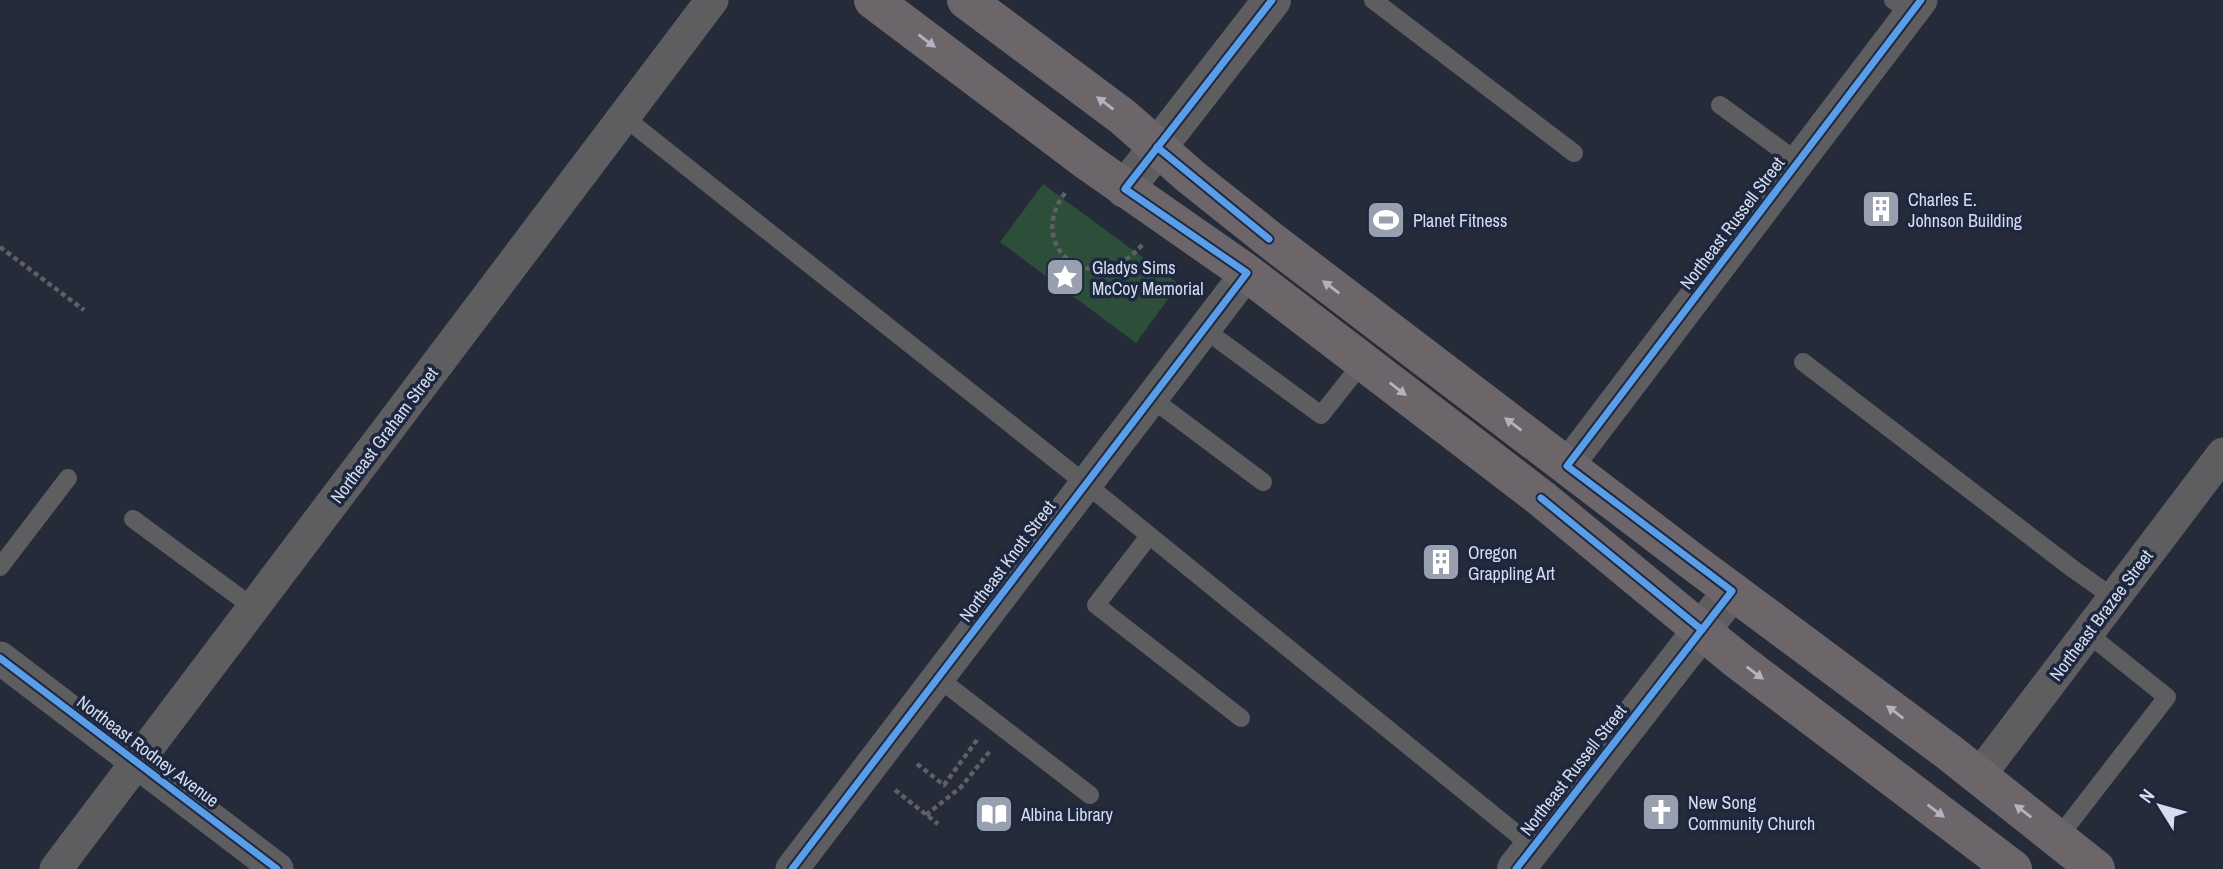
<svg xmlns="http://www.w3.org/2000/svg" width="2223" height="869" viewBox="0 0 2223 869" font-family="'Archivo Narrow',sans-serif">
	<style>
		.green { fill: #2d4e39 }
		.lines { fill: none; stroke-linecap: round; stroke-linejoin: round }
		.path { stroke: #605f65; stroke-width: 4.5; stroke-dasharray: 5 3.5; stroke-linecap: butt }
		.service { stroke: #5e5d60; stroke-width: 18 }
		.minor { stroke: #5e5d60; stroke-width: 33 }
		.tertiary { stroke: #5e5d60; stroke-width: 38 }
		.primary { stroke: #6c666b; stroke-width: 38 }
		.cycleway-casing { stroke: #1d2840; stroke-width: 11 }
		.cycleway { stroke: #5a9eea; stroke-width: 7 }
		.oneway { fill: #b1b3c0 }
		.labels { text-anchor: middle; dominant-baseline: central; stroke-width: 7; stroke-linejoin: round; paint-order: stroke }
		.poi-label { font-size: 18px; fill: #d6dded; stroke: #1d2840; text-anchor: start }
		.street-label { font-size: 18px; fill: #d6dded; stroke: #1d2840 }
	</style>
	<rect width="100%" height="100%" fill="#252b38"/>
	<path class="green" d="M1043,184l136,100 -43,59 -136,-101z"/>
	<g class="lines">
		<path class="path" d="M1065,193c-41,54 27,109 77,52
			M0,247l84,63
			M917,764l27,21 33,-45
			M895,790l43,34
			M926,815l35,-28 29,-36"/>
		<path class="service" d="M1373,0l201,153
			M1893,0l18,13
			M1720,105l78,57
			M624,117l462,367 447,363
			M1204,329l117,86 42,-53
			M1803,362l270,207 41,29
			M1151,398l112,84
			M133,519l121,89
			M1149,536l-53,69 145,113
			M0,567l68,-89
			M938,678l152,117
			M2058,838l109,-141 -80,-64"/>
		<path class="minor" d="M1567,466l354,-466
			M0,658l277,211
			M1979,776l244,-322
			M56,869l656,-869
			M792,869l455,-596"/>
		<path class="tertiary" d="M1125,189l147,-189
			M1516,869l216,-278"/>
		<path class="primary" d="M873,0l215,162 159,111 294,225 195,161 277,210
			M966,0l157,117 68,60 78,62 428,326 253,188 146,116"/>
		<g class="cycleway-casing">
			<path id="cycleway" d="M1157,147l112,92
				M1541,498l161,132
				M0,658l277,211
				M792,869l455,-596 -122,-84 147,-189
				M1516,869l216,-278 -165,-125 354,-466"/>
		</g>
		<use href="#cycleway" class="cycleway"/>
	</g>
	<defs><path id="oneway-solid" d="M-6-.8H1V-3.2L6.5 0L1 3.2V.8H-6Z" transform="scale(1.75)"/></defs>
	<g class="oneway">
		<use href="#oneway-solid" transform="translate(927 41) rotate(37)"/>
		<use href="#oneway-solid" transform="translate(1105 103) rotate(-143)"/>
		<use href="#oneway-solid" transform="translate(1331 287) rotate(-143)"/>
		<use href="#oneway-solid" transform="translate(1398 389) rotate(38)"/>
		<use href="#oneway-solid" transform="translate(1513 424) rotate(-143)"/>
		<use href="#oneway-solid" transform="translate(1755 673) rotate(37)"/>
		<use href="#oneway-solid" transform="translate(1895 712) rotate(-143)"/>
		<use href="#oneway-solid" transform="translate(1936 811) rotate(37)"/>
		<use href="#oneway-solid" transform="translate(2023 811) rotate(-142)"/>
	</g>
	<defs>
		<g id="building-square" transform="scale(2.0125)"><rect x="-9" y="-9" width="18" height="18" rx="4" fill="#989fae" stroke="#1d2840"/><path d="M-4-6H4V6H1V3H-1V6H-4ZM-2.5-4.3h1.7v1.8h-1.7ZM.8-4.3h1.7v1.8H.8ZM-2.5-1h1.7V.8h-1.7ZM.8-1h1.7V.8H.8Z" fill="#fff"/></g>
		<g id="stadium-square" transform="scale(2.0125)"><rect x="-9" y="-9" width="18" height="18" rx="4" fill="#989fae" stroke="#1d2840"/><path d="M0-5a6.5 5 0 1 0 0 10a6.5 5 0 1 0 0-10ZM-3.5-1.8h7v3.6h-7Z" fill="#fff"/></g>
		<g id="sight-square" transform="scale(2.0125)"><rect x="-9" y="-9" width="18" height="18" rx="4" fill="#989fae" stroke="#1d2840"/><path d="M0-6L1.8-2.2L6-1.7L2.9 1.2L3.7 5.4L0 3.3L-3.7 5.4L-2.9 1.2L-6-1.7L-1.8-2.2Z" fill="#fff"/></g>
		<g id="church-square" transform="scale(2.0125)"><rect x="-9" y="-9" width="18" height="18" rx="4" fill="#989fae" stroke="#1d2840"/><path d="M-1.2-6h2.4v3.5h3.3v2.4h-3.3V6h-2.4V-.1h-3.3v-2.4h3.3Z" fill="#fff"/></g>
		<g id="library-square" transform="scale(2.0125)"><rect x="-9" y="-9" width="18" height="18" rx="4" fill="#989fae" stroke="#1d2840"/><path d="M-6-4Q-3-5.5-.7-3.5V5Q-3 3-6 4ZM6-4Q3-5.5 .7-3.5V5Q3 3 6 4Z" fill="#fff"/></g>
	</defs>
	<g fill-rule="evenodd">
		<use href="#building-square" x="1881" y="209"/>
		<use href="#stadium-square" x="1386" y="220"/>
		<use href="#sight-square" x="1065" y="277"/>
		<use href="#building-square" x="1441" y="562"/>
		<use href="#church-square" x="1661" y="812"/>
		<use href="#library-square" x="994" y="814"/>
	</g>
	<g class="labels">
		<g class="poi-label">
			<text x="1908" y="199">Charles E.<tspan x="1908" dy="21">Johnson Building</tspan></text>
			<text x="1413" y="220">Planet Fitness</text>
			<text x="1092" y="267">Gladys Sims<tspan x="1092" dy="21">McCoy Memorial</tspan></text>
			<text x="1468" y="552">Oregon<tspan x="1468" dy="21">Grappling Art</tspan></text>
			<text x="1688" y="802">New Song<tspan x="1688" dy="21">Community Church</tspan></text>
			<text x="1021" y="814">Albina Library</text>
		</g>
		<g class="street-label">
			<text transform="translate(1732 223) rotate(-53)">Northeast Russell Street</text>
			<text transform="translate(384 435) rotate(-53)">Northeast Graham Street</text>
			<text transform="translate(1007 561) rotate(-53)">Northeast Knott Street</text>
			<text transform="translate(2101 615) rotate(-53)">Northeast Brazee Street</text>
			<text transform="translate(148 751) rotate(37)">Northeast Rodney Avenue</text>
			<text transform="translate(1573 770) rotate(-52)">Northeast Russell Street</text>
		</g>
	</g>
	<g transform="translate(2160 806) rotate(307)" stroke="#1d2840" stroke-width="5" paint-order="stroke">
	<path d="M0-5L12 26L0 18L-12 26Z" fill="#d6dded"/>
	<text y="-10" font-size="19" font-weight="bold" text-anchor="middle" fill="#d6dded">N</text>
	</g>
</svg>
